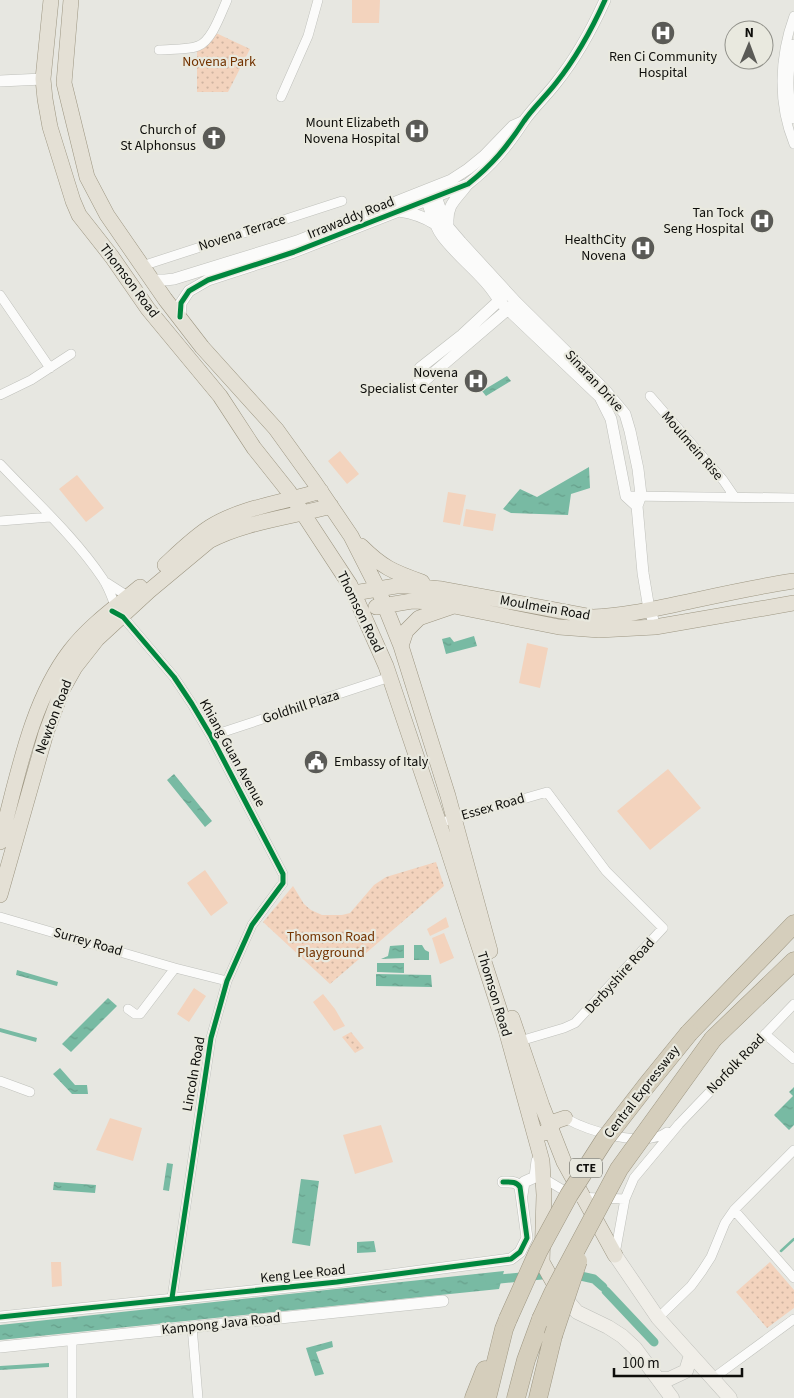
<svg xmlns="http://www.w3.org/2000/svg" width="794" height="1398" viewBox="0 0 794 1398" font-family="'Source Sans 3',sans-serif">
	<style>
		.grass { fill: #f3d3bd }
		.park { fill: url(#park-dots) }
		.water { fill: url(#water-ripples) }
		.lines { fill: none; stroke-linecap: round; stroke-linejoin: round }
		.stream { stroke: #78baa3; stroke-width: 2.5 }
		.canal { stroke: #78baa3; stroke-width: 9 }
		.minor-casing { stroke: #bfc0bb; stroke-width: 10 }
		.tertiary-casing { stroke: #bfc0bb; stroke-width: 12 }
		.secondary-casing { stroke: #bfc0bb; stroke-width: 15 }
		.primary-casing { stroke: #9d9682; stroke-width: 16 }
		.motorway-casing { stroke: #9d9682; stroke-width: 19 }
		.minor { stroke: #fbfbfa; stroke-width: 9 }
		.tertiary { stroke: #fbfbfa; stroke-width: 11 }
		.secondary { stroke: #f0eee8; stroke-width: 14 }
		.primary { stroke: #e4e0d5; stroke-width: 15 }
		.motorway { stroke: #d5cebc; stroke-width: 18 }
		.motorway-bridge-casing { stroke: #9d9682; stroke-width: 19; stroke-linecap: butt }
		.motorway-bridge { stroke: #d5cebc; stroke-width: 18 }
		.cycleway-casing { stroke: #e9e9df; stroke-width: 8 }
		.cycleway { stroke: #00873e; stroke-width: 5 }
		.labels { text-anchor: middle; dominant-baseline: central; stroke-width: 4.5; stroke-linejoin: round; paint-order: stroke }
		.shield { fill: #e9e9df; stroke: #50504b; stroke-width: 1 }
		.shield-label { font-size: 12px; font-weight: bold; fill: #0e0e0b }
		.poi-label { font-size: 14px; fill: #0e0e0b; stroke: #e9e9df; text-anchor: end }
		.park-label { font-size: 14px; fill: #733300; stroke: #e9e9df }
		.street-label { font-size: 14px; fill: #0e0e0b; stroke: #e9e9df }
	</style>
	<defs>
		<pattern id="park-dots" width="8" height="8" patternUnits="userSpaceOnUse" patternTransform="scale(1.25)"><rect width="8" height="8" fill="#f3d3bd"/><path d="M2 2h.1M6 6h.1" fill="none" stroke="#cfb4a1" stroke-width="1.8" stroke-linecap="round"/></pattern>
		<pattern id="water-ripples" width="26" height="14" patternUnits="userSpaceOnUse" patternTransform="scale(1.25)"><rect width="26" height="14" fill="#78baa3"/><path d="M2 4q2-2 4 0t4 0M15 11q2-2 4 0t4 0" fill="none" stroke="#679f8b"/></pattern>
	</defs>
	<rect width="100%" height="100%" fill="#e7e7e1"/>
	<path class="grass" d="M352,0h28l-1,23h-27z
		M340,451l19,23 -12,10 -19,-23z
		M77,475l27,33 -18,14 -27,-33z
		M448,492l18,3 -6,30 -17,-3z
		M466,509l30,5 -3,17 -30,-5z
		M527,643l21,5 -8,40 -21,-5z
		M668,769l33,39 -51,42 -33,-39z
		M205,870l23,33 -17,13 -24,-33z
		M446,917l3,10 -19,9 -3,-7z
		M444,933l10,25 -14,6 -8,-26z
		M194,988l12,8 -17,26 -12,-8z
		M323,994l12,15 10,17 -11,5 -21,-29z
		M110,1118l32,10 -9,33 -37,-11z
		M381,1125l12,37 -38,12 -12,-39z
		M51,1262h10l1,24 -10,1z"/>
	<path class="park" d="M216,33l34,16 -22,43h-31v-41z
		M436,862l8,24 -114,98 -67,-62 30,-36 11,18 7,6 11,5h20l8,-2 24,-28 12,-8z
		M351,1032l13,16 -9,5 -13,-16z
		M770,1262l24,28v18l-27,20 -31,-36z"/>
	<path class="water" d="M507,376l4,5 -25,15 -4,-5z
		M589,467l1,21 -19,6 -3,21 -57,-2 -8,-4 17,-20 17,8z
		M474,636l3,10 -31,8 -4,-15 8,-2 4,5z
		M174,774l38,47 -7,6 -38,-47z
		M404,945v13l-23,1 7,-3 2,-10z
		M414,945h8l3,5 4,2v8h-15z
		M377,963h27v10l-27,-1z
		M17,970l41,12 -1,4 -41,-11z
		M376,974l55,1 1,12 -56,-1z
		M108,998l9,8 -46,46 -9,-8z
		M0,1028l37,10 -1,4 -36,-10z
		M60,1068l15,17h12l1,9h-16l-19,-20z
		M794,1087v38l-5,5 -15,-15 19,-19 -4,-4z
		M167,1163l6,1 -4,27 -6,-1z
		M301,1179l18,2 -9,65 -18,-3z
		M54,1182l42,3 -1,8 -42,-3z
		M374,1241l2,11 -19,1v-11z
		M504,1271l-5,18 -499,51v-15z
		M332,1341l1,6 -17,5 8,22 -9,2 -9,-28z
		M49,1363v4l-49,3v-4z"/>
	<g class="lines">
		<path class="stream" d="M781,1251l13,-12"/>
		<path class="canal" d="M572,1274l22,5 9,8
			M490,1280l62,-6
			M606,1291l48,51"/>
		<g class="minor-casing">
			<path id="minor" d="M794,16c-15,41 -17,87 0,128
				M794,44c-6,24 -7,51 0,75
				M159,50c11,-1 29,0 39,-4 14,-5 23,-33 29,-46
				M281,97l27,-61 10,-36
				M142,266l200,-65
				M0,295l50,73
				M0,395l31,-15 40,-26
				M650,396l73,84 11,16
				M0,464c35,37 75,73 103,115 6,9 9,19 13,29
				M626,496l168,2
				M0,521l50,-4
				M104,581l25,16
				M119,615l4,2 51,60 18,27 19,32 72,138v9l-3,4 -28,38 -25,56 -16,57 -39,260
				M211,736l179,-59
				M439,823l108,-31 59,79 57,57 -88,95 -11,5 -44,13
				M0,917l175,51 52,13
				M128,1009l7,5h5l35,-46
				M765,1034l29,25
				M0,1081l30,11
				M565,1118c23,13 80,31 102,14
				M543,1178l32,19 50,2
				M734,1210l60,68
				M615,1254l10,-55 9,-21 45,-54 115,-120
				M658,1318l33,-32 11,-15 9,-14 14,-34 9,-13 60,-60
				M192,1326l6,72
				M72,1340v58
				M712,1379l82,-60"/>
		</g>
		<g class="tertiary-casing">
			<path id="tertiary" d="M0,81l43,-2
				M433,188l11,31 5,9 12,14 55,60 89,88 20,24 5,17 8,38 3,26 -4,11 6,67 5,30 7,24
				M424,193c6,15 9,31 18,43 18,24 43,40 57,65l101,96 11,22 15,77 11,10
				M399,211c14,2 24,5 36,13
				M448,223c-1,-19 8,-23 19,-38
				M151,280h14l9,-1 123,-38 154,-61 17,-11 16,-13 29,-30 9,-4
				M180,317l1,-14 8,-12 19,-11 86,-28 174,-68c24,-19 39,-37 56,-63 9,-13 22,-25 32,-38 20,-25 36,-54 49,-83
				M417,387l3,-11v-8l42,-33 42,-39
				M417,387l96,-82
				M522,1195l2,-13 11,-5 2,-16
				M0,1317l337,-35 174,-23 9,-7 7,-14 -7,-51c-4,-6 -10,-5 -17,-5
				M0,1347l443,-46"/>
		</g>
		<g class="secondary-casing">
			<path id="secondary" d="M615,1255l43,63 72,80
				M561,1293l16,19 31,15 14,9 13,12 37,50
				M658,1379h11l17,-8 5,-16"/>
		</g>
		<g class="primary-casing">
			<path id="primary" d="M51,0l-8,79 2,20 5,28 23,74 6,14 33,42 36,52 72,87 34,52 35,44 61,93 36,81 60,178 60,186 36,131 2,34 -2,67 14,25
				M71,0l-7,83 23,94 20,38 58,84 37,48 74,82 39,54 36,53 27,53 23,57 47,150 42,155
				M361,546c21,21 32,26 61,36
				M165,565c14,-13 28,-27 45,-38 32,-20 75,-25 111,-36
				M354,593l42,-7h14l32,3 151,28c34,-1 69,-10 103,-17 32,-7 65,-14 98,-19
				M376,607l36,-6 22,1 125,25 40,3 56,-3 139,-24
				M401,646l5,-15 13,-13 32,-11
				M0,842c17,-62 30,-139 70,-191 19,-25 46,-44 70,-64
				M0,895l46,-162 16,-43 13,-23 22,-28 52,-48 60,-50c35,-19 83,-24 122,-35
				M512,1018l30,88 22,56 51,93
				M544,1133l12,-12 9,-3"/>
		</g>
		<g class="motorway-casing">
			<path id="motorway" d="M689,1033l105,-109
				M713,1039l81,-78
				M474,1398l11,-28
				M487,1398l17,-69 4,-10
				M516,1398l10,-38 15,-41
				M538,1398l15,-62"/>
		</g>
		<use href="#minor" class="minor"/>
		<use href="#tertiary" class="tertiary"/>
		<use href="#secondary" class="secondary"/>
		<use href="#primary" class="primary"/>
		<use href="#motorway" class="motorway"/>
		<g class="motorway-bridge-casing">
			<path id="motorway-bridge" d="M508,1319l30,-67 31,-57 36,-56 41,-53 43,-53
				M541,1319l12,-26 66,-124 94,-130
				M553,1336l25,-75"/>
		</g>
		<use href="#motorway-bridge" class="motorway-bridge"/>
		<g class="cycleway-casing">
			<path id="cycleway" d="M180,317l1,-14 8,-12 19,-11 86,-28 174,-68c24,-19 39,-37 56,-63 9,-13 22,-25 32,-38 20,-25 36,-54 49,-83
				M112,611l11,6 51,60 18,27 19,32 72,138v9l-3,4 -28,38 -25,56 -16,57 -39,260
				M0,1317l337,-35 174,-23 9,-7 7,-14 -7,-51c-4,-6 -10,-5 -17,-5"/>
		</g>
		<use href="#cycleway" class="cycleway"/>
	</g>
	<defs>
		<g id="hospital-disc" transform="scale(1.25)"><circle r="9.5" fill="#5a5a56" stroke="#e9e9df"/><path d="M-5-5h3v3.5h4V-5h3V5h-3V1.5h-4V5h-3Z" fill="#fff"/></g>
		<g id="church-disc" transform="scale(1.25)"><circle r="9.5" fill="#5a5a56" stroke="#e9e9df"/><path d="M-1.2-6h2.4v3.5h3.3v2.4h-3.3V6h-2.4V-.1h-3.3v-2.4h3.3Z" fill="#fff"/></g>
		<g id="civic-disc" transform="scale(1.25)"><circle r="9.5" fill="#5a5a56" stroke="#e9e9df"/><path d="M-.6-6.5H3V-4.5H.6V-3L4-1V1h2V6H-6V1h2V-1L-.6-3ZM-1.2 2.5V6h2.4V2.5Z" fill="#fff"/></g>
	</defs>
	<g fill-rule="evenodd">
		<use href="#hospital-disc" x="663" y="33"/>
		<use href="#hospital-disc" x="417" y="131"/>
		<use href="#church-disc" x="214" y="138"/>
		<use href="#hospital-disc" x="762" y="221"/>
		<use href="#hospital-disc" x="643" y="248"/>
		<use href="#hospital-disc" x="476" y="381"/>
		<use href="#civic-disc" x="316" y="762"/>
	</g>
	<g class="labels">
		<rect class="shield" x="570" y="1158.5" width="32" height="19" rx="4"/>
		<g class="shield-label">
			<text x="586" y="1168">CTE</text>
		</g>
		<g class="poi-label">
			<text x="663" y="57" text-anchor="middle">Ren Ci Community<tspan x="663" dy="16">Hospital</tspan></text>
			<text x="400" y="123">Mount Elizabeth<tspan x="400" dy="16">Novena Hospital</tspan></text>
			<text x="196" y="130">Church of<tspan x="196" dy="16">St Alphonsus</tspan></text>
			<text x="744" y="213">Tan Tock<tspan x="744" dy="16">Seng Hospital</tspan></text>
			<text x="626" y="240">HealthCity<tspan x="626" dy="16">Novena</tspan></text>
			<text x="458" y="373">Novena<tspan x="458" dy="16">Specialist Center</tspan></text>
			<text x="334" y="762" text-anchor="start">Embassy of Italy</text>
		</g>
		<g class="park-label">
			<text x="219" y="62">Novena Park</text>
			<text x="331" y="937">Thomson Road<tspan x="331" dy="16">Playground</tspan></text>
		</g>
		<g class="street-label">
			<text transform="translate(351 218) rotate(-22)">Irrawaddy Road</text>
			<text transform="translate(242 233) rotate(-18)">Novena Terrace</text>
			<text transform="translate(129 281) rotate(53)">Thomson Road</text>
			<text transform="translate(594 381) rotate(47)">Sinaran Drive</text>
			<text transform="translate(692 446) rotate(49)">Moulmein Rise</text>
			<text transform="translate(545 608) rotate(10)">Moulmein Road</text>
			<text transform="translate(360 612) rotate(64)">Thomson Road</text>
			<text transform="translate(301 707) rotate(-18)">Goldhill Plaza</text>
			<text transform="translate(54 717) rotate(-69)">Newton Road</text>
			<text transform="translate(232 753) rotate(61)">Khiang Guan Avenue</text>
			<text transform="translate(493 807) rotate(-16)">Essex Road</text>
			<text transform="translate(88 942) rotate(16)">Surrey Road</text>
			<text transform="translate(620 976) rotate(-48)">Derbyshire Road</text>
			<text transform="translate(494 994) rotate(73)">Thomson Road</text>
			<text transform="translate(736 1064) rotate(-46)">Norfolk Road</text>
			<text transform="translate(194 1074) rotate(-80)">Lincoln Road</text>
			<text transform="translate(642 1092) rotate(-52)">Central Expressway</text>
			<text transform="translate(303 1274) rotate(-6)">Keng Lee Road</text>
			<text transform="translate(221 1324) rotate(-6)">Kampong Java Road</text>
		</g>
	</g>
	<g transform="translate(749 45) rotate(1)"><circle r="24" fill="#e9e9df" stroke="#91918a"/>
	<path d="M0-4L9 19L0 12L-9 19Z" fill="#5a5a56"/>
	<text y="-8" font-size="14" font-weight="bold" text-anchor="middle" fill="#0e0e0b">N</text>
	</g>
	<path d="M614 1368v8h128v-8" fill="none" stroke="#0e0e0b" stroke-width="2.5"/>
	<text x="622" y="1368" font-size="15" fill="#0e0e0b" stroke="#e9e9df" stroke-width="4" paint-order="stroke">100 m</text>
</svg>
